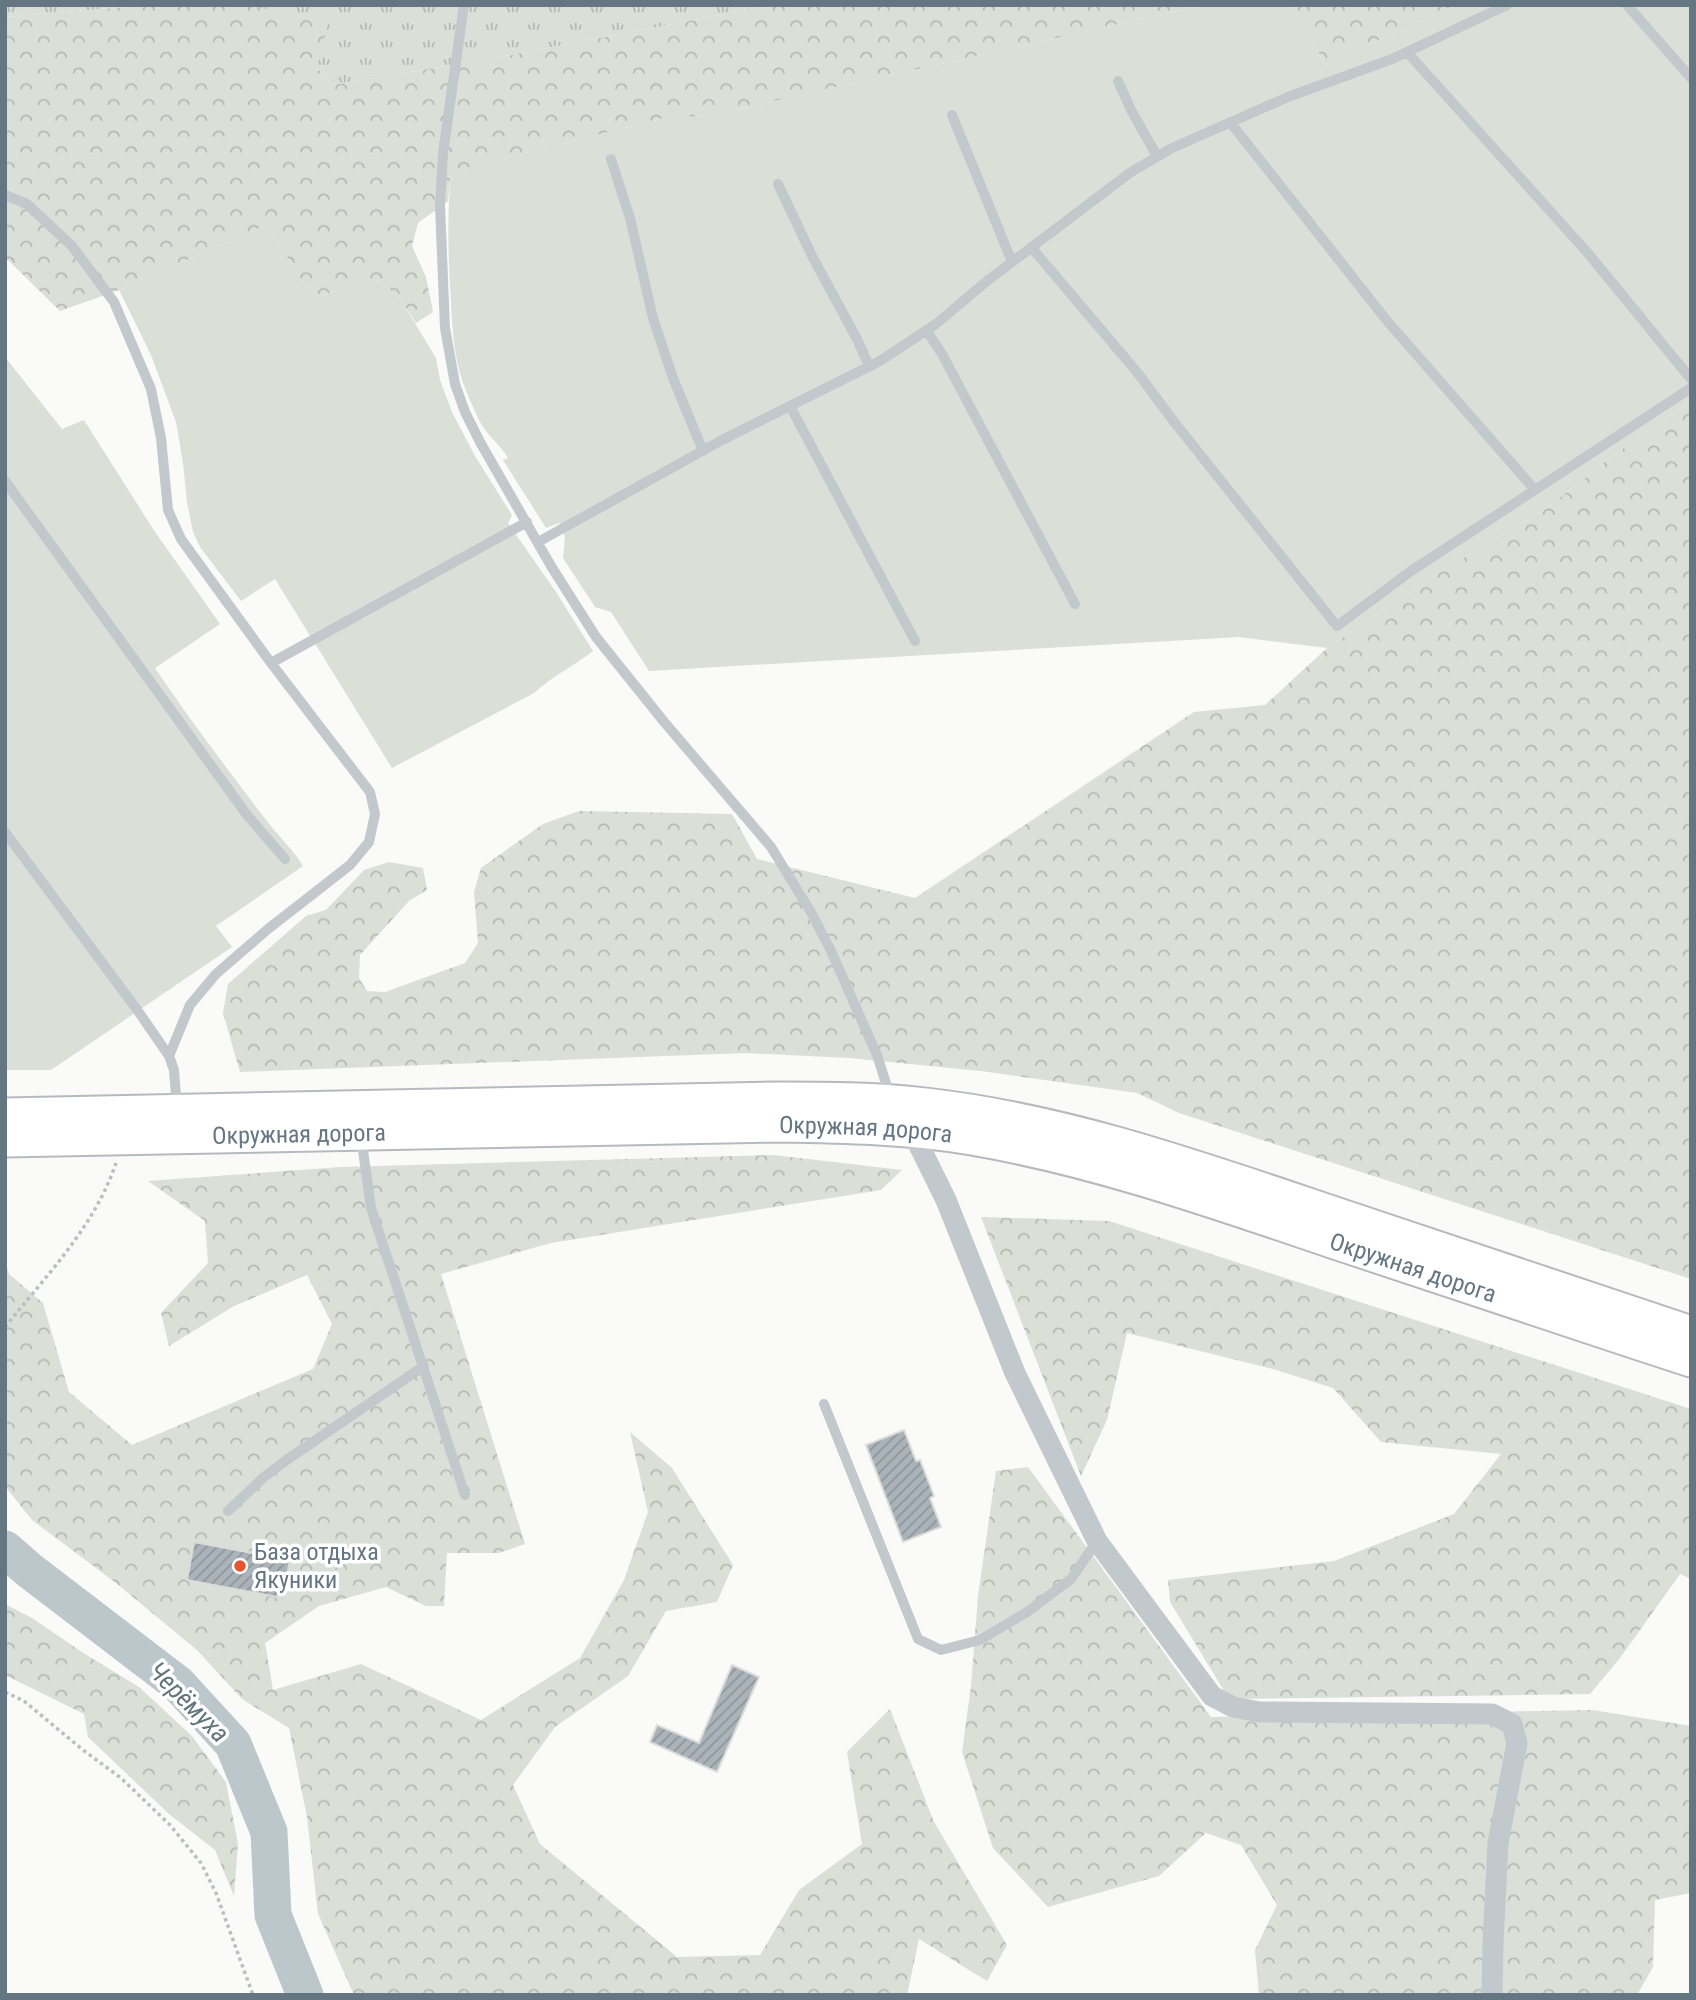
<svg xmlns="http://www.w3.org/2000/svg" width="1696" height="2000" viewBox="0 0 1696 2000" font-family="'Roboto Condensed',sans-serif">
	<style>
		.grass { fill: url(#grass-tufts) }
		.forest { fill: url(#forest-crowns) }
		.garden { fill: #dadfd7 }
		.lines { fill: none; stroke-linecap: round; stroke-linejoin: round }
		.river { stroke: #bbc7cb; stroke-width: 37 }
		.building { fill: url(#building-hatch); stroke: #dcdcda; stroke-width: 2 }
		.primary-casing { stroke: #b5babe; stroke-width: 37 }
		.path { stroke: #bbbfc2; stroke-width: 3.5; stroke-dasharray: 3.5 3.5; stroke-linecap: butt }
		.service { stroke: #c3c8cc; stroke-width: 10 }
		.minor { stroke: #c3c8cc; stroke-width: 21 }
		.primary { stroke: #fff; stroke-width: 33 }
		.poi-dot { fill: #e4572e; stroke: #fff; stroke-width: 2.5 }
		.labels { text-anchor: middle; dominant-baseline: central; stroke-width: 7; stroke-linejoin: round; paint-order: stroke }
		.street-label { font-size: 24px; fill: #657683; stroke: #fff }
		.poi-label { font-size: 24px; fill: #657683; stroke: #fff; text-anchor: start }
		.water-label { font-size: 26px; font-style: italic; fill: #60757c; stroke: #fff }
	</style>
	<defs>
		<pattern id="grass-tufts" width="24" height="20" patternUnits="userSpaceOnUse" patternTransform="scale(1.75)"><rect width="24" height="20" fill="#dadfd7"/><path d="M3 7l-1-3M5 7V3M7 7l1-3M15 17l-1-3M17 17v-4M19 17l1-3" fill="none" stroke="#b4b9b4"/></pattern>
		<pattern id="forest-crowns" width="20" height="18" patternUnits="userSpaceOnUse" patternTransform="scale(1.75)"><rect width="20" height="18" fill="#dadfd7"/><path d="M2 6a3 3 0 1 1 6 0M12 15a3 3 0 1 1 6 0" fill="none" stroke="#b4b9b4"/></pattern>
		<pattern id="building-hatch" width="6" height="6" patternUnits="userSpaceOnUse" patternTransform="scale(1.75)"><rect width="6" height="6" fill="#aab3b9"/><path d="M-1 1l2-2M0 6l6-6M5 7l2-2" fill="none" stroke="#8e969c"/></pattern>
	</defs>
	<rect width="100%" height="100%" fill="#fafaf8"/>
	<path class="grass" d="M5,5h194l-75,2 -119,10z
		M245,5h528l-268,51 -173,29 -15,-17z"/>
	<path class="forest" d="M245,5l84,16 -12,47 15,17 173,-29 268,-51h431l-495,111 -19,1 -2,-5 -237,60 -3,29 -30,22 -6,23 14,31 7,35 -17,11 -15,-23 -21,-19 -68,16 -45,-72 -148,65 -59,21 -52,-51 -3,1v-244l119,-10z
		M1294,5h162l-131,60z
		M1691,401v878l-512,-166 -42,-20 -156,-22 -131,-13 -105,-5 -505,19 -17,-59 5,-29 78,-68 20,-6 38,-40 25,-8 34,6 4,22 -18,11 -49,54 -1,23 8,13 18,1 80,-29 13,-20 -4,-51 7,-24 62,-44 36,-13 153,3 25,45 158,39 279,-186 71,-7 62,-57 118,-79 102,-61 68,-54z
		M774,1155l128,15 -21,20 -330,53 -110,31 84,270 -26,9h-52l-3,53h-18l-40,-19 -67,19 -54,37 8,47 88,-26 120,56 99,-62 44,-78 24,-68 -18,-80 42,36 61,97 -16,37 -51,9 -38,65 -73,51 -42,58 27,59 137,113 83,-2 39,-65 63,-46 -15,-92 43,-43 44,113 73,123 -20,36 -68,-42 -12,56h-553l-36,-81 -11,-97 -18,-89 -47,-29 -44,-48 -82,-68 -84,-63 -27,-34v-225l4,13 34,29 26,89 63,53 181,-76 19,-45 -25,-49 -73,31 -65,40 -8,-33 47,-50 -3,-42 -57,-40 193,-14z
		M981,1217l128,4 582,188v170l-11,-5 -60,84 -30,36 -361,5 -59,-97 -2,-22 166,-19 120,-47 47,-60 -120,-12 -48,-54 -60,-19 -146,-36 -20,87 -26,56z
		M1028,1467l183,250 382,-7 98,16v167l-36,7 -2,67 -16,28h-378l-4,-45 22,-45 -36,-60 -35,-12 -47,43 -111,31 -55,-59 -31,-96 9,-66 7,-90 18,-125z
		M5,1604l27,14 53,36 54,33 53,49 34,46 12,62 -4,52 -19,-46 -46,-36 -81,-77 -4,-23 -79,-39z"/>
	<path class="garden" d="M1204,5h90l31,60 131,-60h235v396l-76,53 -68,54 -102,61 -118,79 -88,-11 -590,34 -38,-59 -16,-5 -32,-49 2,-21 -6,-14 -13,5 -43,-68 5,-2c-8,-14 -22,-23 -29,-38 -6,-13 -12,-26 -17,-40 -8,-25 -10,-53 -11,-79 -3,-43 -4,-86 0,-129l237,-60 2,5 19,-1z
		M267,225l45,72 68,-16 21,19 35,58 4,22 12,32 23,44 37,59 -4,8 48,69 37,59c-19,15 -41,25 -59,42l-142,75 -117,-189 -34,22 -41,-54 -7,-15 -6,-30 -4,-39 -7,-41 -25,-67 -32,-65z
		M5,357l57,72 22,-9 69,109 67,95 -65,44c35,52 73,102 111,152 12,16 27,29 37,46l-87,60 16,21 -181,123h-46z"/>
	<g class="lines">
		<path class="river" d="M5,1549l24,21 149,114 55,60 36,88 4,83 32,80"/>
	</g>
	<path class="building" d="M904,1430l12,31 4,-1 14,36 -4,2 11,29 -38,15 -37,-97z
		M194,1542l96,18 -7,38 -96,-18z
		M732,1665l27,12 -42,95 -67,-30 7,-17 42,18z"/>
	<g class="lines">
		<g class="primary-casing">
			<g id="primary">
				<path d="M5,1115l772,-16c49,0 99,0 148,6 144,16 282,66 419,112 115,39 231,77 347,116"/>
				<path id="s1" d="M5,1140l772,-15c65,1 131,2 195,13 128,22 250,66 372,107 115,38 231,77 347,115"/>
			</g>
		</g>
		<path class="path" d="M5,1327c41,-51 90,-101 111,-164
			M5,1692l19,9 59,49 38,28 49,47 31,38 15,30 37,102"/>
		<path class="service" d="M464,5l-21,148 -3,53 5,122 10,56 10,28 15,30 71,124 45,71 69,86 106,124 41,67 19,37 46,104 13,41
			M1627,5l64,73
			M1407,52l180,200 104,127
			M1118,81l13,29 26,46
			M952,115l60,147
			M1230,122l158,200 147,168
			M611,159l19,59 23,100 20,60 30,73
			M778,184l34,72 45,83 12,27
			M5,195l22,9 45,42 42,56 37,87 10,49 7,72 13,29 90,124 99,129 5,22 -6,28 -19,23 -82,64 -52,45 -26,31 -21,51
			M1031,247l106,125 38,51 162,203 74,-55 280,-183
			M926,330l16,24 133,250
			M790,406l125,235
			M5,481l242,334 38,44
			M538,542l184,-102 158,-79 56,-37 51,-43 144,-109 41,-24 116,-51 104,-38 115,-54
			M271,663l256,-141
			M5,832l133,179 31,45 5,14 3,39
			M361,1136l10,72 94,287
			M824,1404l94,235 23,11 39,-10 47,-28 44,-33 26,-38
			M228,1511l36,-34 24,-18 136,-93"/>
		<path class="minor" d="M909,1125l37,75 69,173 82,168 115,155 21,11 27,5 232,2 20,10 5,19 -19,100 -5,100 -1,52"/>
		<use href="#primary" class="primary"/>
	</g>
	<circle class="poi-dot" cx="240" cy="1566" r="7"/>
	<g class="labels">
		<g class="street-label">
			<text stroke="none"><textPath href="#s1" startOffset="861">Окружная дорога</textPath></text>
			<text stroke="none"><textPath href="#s1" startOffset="294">Окружная дорога</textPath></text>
			<text stroke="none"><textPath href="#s1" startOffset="1428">Окружная дорога</textPath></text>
		</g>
		<g class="poi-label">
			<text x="254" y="1552">База отдыха<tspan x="254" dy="28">Якуники</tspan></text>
		</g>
		<g class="water-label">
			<text transform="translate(189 1702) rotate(45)">Черёмуха</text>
		</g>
	</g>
	<rect width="1696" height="2000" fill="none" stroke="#657683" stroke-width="14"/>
</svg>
